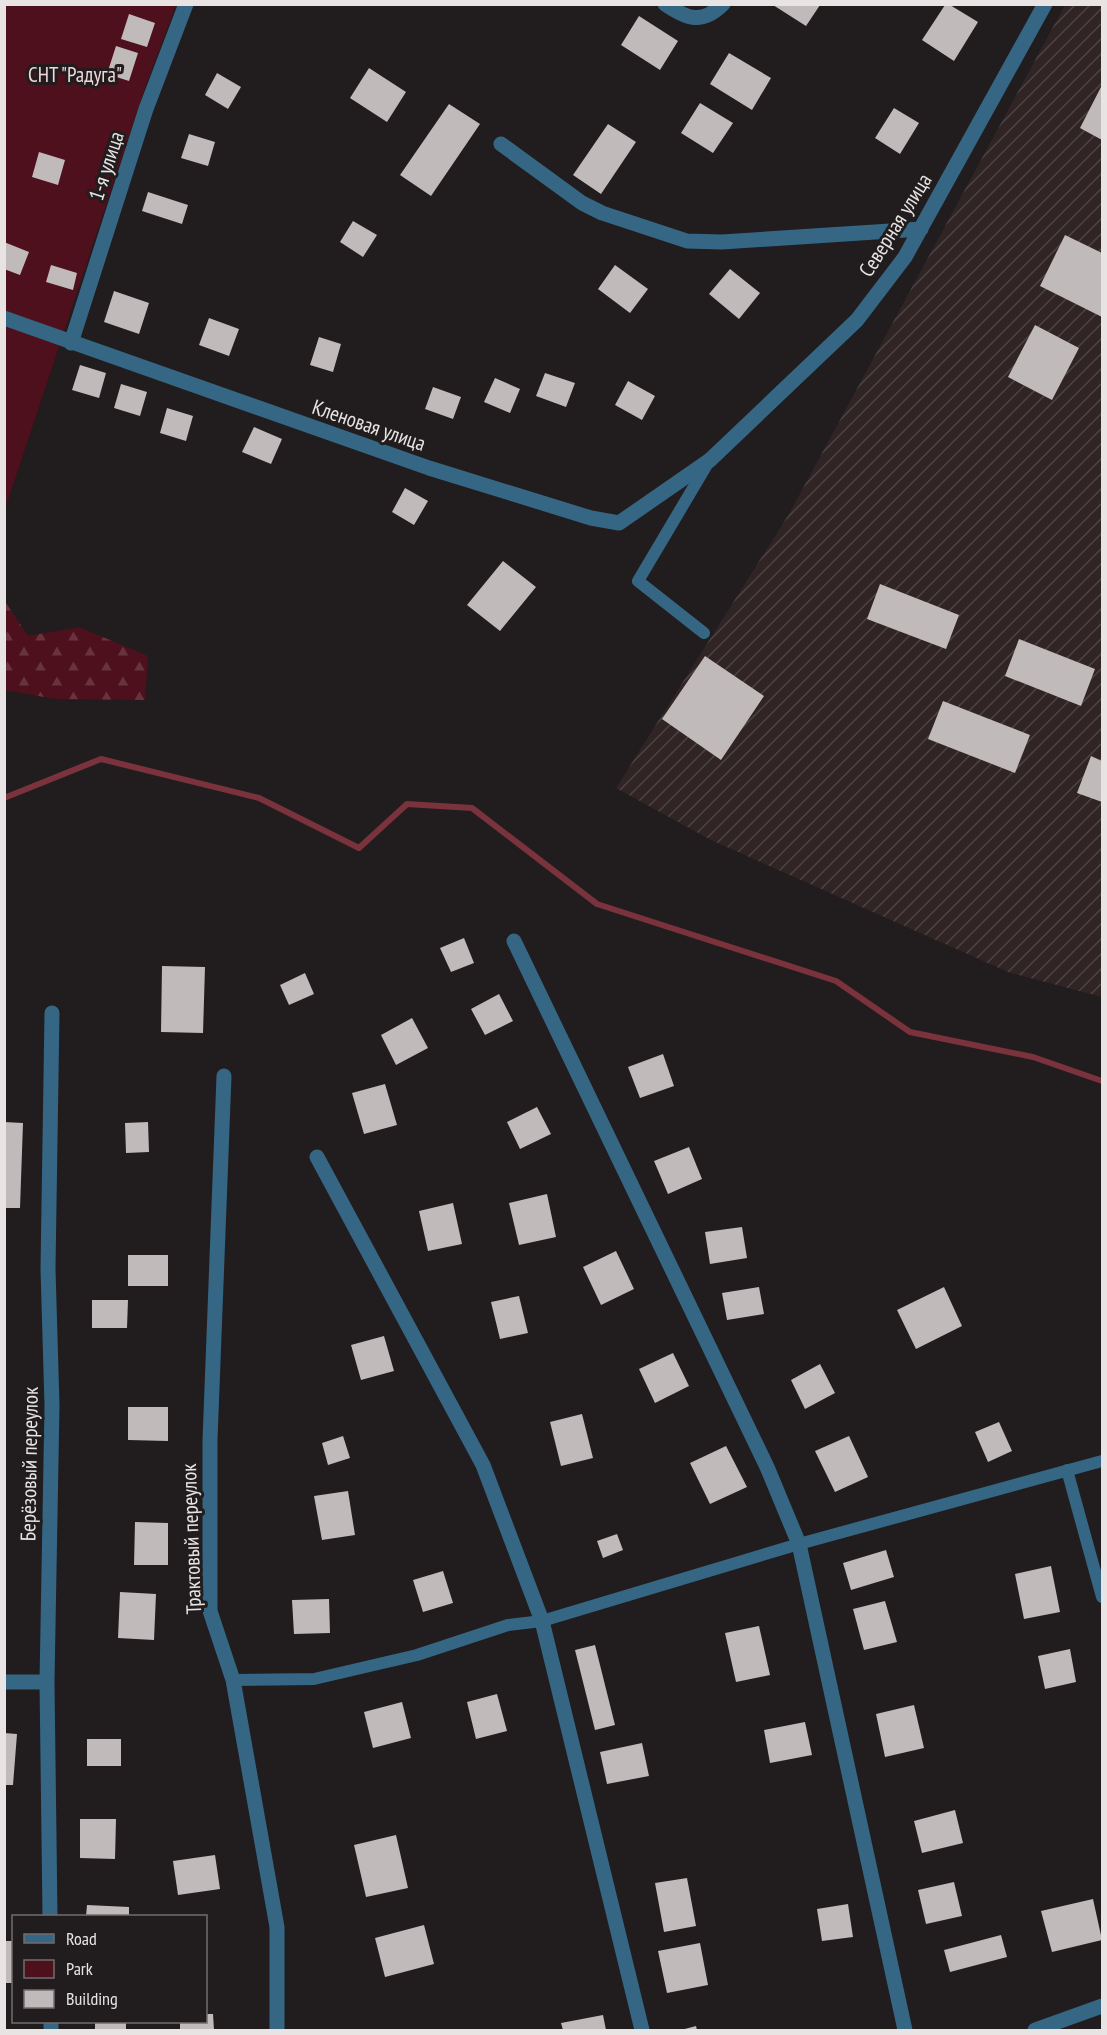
<svg xmlns="http://www.w3.org/2000/svg" width="1107" height="2035" viewBox="0 0 1107 2035" font-family="'PT Sans Narrow',sans-serif">
	<style>
		.industrial { fill: url(#industrial-furrows) }
		.green { fill: #4e101c }
		.forest { fill: url(#forest-firs) }
		.lines { fill: none; stroke-linecap: round; stroke-linejoin: round }
		.stream { stroke: #7a333c; stroke-width: 6 }
		.building { fill: #c1baba }
		.service { stroke: #356684; stroke-width: 12 }
		.minor { stroke: #356684; stroke-width: 15 }
		.tertiary { stroke: #356684; stroke-width: 15 }
		.labels { text-anchor: middle; dominant-baseline: central; stroke-width: 6; stroke-linejoin: round; paint-order: stroke }
		.park-label { font-size: 21px; fill: #f0d9da; stroke: #211c1d }
		.street-label { font-size: 21px; fill: #e8e4e4; stroke: #211c1d }
	</style>
	<defs>
		<pattern id="industrial-furrows" width="10" height="10" patternUnits="userSpaceOnUse" patternTransform="scale(1.5)"><rect width="10" height="10" fill="#302425"/><path d="M-1 1l2-2M0 10L10 0M9 11l2-2" fill="none" stroke="#4e4444"/></pattern>
		<pattern id="forest-firs" width="22" height="20" patternUnits="userSpaceOnUse" patternTransform="scale(1.5)"><rect width="22" height="20" fill="#4e101c"/><path d="M5 1l3.5 6h-7zM16 11l3.5 6h-7z" fill="#68333d"/></pattern>
	</defs>
	<rect width="100%" height="100%" fill="#211c1d"/>
	<path class="industrial" d="M1065,5h37v992l-94,-25 -297,-132 -95,-52 173,-274z"/>
	<path class="green" d="M5,5h171l-30,80 -141,424z"/>
	<path class="forest" d="M4,600l24,36 51,-9 69,29 -3,44 -90,-1 -50,-9z"/>
	<g class="lines">
		<path class="stream" d="M4,798l97,-39 158,39 100,50 48,-44 65,4 125,96 239,77 74,51 123,25 69,24"/>
	</g>
	<path class="building" d="M773,5h47l-14,21z
		M945,5h5l28,17 -24,39 -32,-21z
		M129,14l26,9 -8,24 -26,-8z
		M639,16l39,25 -18,29 -39,-25z
		M116,46l22,7 -9,28 -22,-7z
		M729,53l42,25 -19,32 -42,-26z
		M369,68l37,24 -19,30 -37,-24z
		M217,73l24,14 -13,22 -23,-14z
		M1102,85v55l-22,-12z
		M700,103l33,20 -20,30 -32,-20z
		M449,104l31,20 -49,72 -31,-21z
		M894,108l25,15 -19,31 -25,-16z
		M608,124l28,18 -35,52 -28,-19z
		M189,134l26,8 -7,24 -27,-8z
		M39,152l26,8 -7,25 -26,-8z
		M148,192l40,13 -6,19 -40,-13z
		M353,221l24,14 -14,22 -23,-15z
		M1065,235l37,18v64l-62,-31z
		M4,242l25,10 -9,23 -16,-6z
		M51,265l26,8 -4,17 -27,-8z
		M615,265l33,24 -18,24 -32,-24z
		M730,269l30,24 -21,26 -30,-25z
		M114,291l35,12 -10,31 -35,-12z
		M209,318l30,11 -10,27 -30,-11z
		M1035,325l44,23 -27,52 -44,-23z
		M319,337l22,7 -8,28 -23,-7z
		M80,365l26,8 -7,25 -27,-8z
		M545,373l30,10 -9,24 -30,-11z
		M495,378l25,11 -10,24 -26,-11z
		M628,381l27,15 -13,24 -27,-15z
		M121,384l26,8 -7,24 -26,-8z
		M433,387l28,10 -8,22 -28,-10z
		M167,408l26,8 -7,25 -26,-8z
		M254,427l28,12 -11,25 -29,-12z
		M405,488l23,13 -14,24 -22,-13z
		M503,561l33,26 -36,44 -33,-26z
		M880,584l79,31 -13,34 -79,-30z
		M1019,639l76,30 -14,37 -76,-30z
		M705,656l59,40 -43,64 -59,-41z
		M943,701l87,34 -15,38 -87,-34z
		M1091,756l11,5v41l-25,-9z
		M464,938l10,25 -23,9 -11,-24z
		M162,966l43,1 -2,66 -42,-1z
		M305,973l9,21 -25,11 -9,-20z
		M499,994l14,27 -28,14 -14,-26z
		M412,1018l16,30 -32,17 -15,-30z
		M663,1054l11,32 -34,12 -12,-31z
		M385,1084l12,41 -33,9 -12,-41z
		M537,1107l14,27 -31,15 -13,-27z
		M4,1122l19,1 -3,85h-16z
		M148,1122l1,30 -23,1 -1,-30z
		M689,1147l13,32 -34,15 -14,-33z
		M547,1194l9,43 -37,8 -10,-42z
		M453,1203l9,41 -34,7 -9,-40z
		M742,1227l5,31 -37,6 -5,-32z
		M616,1251l18,38 -33,16 -18,-38z
		M128,1255h40v31h-40z
		M759,1287l5,27 -37,6 -5,-27z
		M944,1287l18,39 -46,23 -19,-39z
		M519,1296l9,37 -28,6 -9,-37z
		M92,1300h36l-1,28h-35z
		M384,1336l10,35 -33,9 -10,-35z
		M673,1353l16,33 -34,17 -16,-34z
		M820,1364l15,29 -30,16 -14,-29z
		M128,1407h40v34l-40,-1z
		M582,1414l11,44 -32,8 -11,-44z
		M999,1422l13,29 -24,11 -13,-30z
		M343,1436l7,22 -22,7 -6,-22z
		M849,1436l19,41 -33,15 -20,-41z
		M726,1446l21,41 -37,17 -20,-41z
		M348,1491l7,44 -33,5 -8,-44z
		M135,1522l33,1v42h-34z
		M617,1534l6,16 -20,8 -6,-17z
		M886,1550l8,27 -43,13 -8,-27z
		M1051,1566l9,46 -36,7 -9,-45z
		M443,1571l10,32 -30,9 -10,-32z
		M120,1592l36,2 -2,46 -36,-2z
		M329,1599l1,34 -36,1 -2,-34z
		M885,1601l12,41 -33,8 -11,-41z
		M759,1626l11,49 -34,7 -11,-49z
		M595,1645l20,80 -20,5 -20,-80z
		M1070,1649l6,33 -31,7 -7,-33z
		M497,1694l10,37 -31,8 -9,-37z
		M402,1702l9,36 -38,10 -9,-36z
		M914,1705l10,43 -39,9 -9,-43z
		M805,1722l7,33 -42,8 -6,-33z
		M4,1733l13,1 -4,51h-9z
		M87,1739h34v27h-34z
		M642,1743l7,33 -42,8 -7,-32z
		M955,1810l8,33 -41,10 -8,-32z
		M80,1819h36l-1,40 -35,-1z
		M396,1835l12,53 -42,9 -12,-52z
		M215,1855l5,34 -42,6 -5,-34z
		M687,1878l9,48 -32,6 -9,-49z
		M954,1882l8,34 -36,8 -8,-34z
		M1093,1899l9,41 -50,12 -11,-41z
		M848,1904l5,33 -31,4 -5,-32z
		M87,1905l42,2v9h-43z
		M424,1925l10,39 -49,13 -10,-39z
		M1001,1935l6,22 -57,15 -6,-22z
		M5,1941h9v42h-9z
		M700,1943l8,42 -41,8 -9,-42z
		M206,2014h7l1,16h-34v-8h26z
		M603,2015l3,15h-43l-2,-7z
		M95,2022h31v8h-31z
		M696,2026l1,4h-16z"/>
	<g class="lines">
		<path class="service" d="M704,633l-66,-52 70,-118
			M1067,1470l35,127
			M233,1680l81,-1 103,-24 91,-30 34,-4 257,-77 303,-83"/>
		<path class="minor" d="M665,4c22,15 37,21 58,0
			M501,144l81,59 20,10 85,28 35,1 199,-13
			M710,460l147,-140 48,-63 140,-253
			M514,941l253,526 32,77 106,486
			M224,1076l-14,364v171l23,69 44,247v103
			M317,1157l166,308 59,156 100,409
			M4,1682h43
			M50,1916l-3,-234 5,-277 -4,-136 4,-256
			M51,2022v8
			M1035,2030l67,-24"/>
		<path class="tertiary" d="M4,318l425,150 162,50 28,5 91,-63
			M71,343l75,-234 40,-105"/>
	</g>
	<g class="labels">
		<g class="park-label">
			<text x="75" y="74">СНТ "Радуга"</text>
		</g>
		<g class="street-label">
			<text transform="translate(106 166) rotate(-72)">1-я улица</text>
			<text transform="translate(895 225) rotate(-58)">Северная улица</text>
			<text transform="translate(369 425) rotate(19)">Кленовая улица</text>
			<text transform="translate(29 1464) rotate(-89)">Берёзовый переулок</text>
			<text transform="translate(191 1539) rotate(-92)">Трактовый переулок</text>
		</g>
	</g>
	<rect width="1107" height="2035" fill="none" stroke="#e8e4e4" stroke-width="12"/>
	<rect x="12" y="1915" width="195" height="108" fill="#211c1d" stroke="#716c6d" stroke-width="1.5"/>
	<rect x="24" y="1934" width="30" height="9" fill="#356684" stroke="#716c6d" stroke-width="1.5"/>
	<text x="66" y="1945" font-size="18" fill="#e8e4e4">Road</text>
	<rect x="24" y="1960" width="30" height="18" fill="#4e101c" stroke="#716c6d" stroke-width="1.5"/>
	<text x="66" y="1975" font-size="18" fill="#e8e4e4">Park</text>
	<rect x="24" y="1990" width="30" height="18" fill="#c1baba" stroke="#716c6d" stroke-width="1.5"/>
	<text x="66" y="2005" font-size="18" fill="#e8e4e4">Building</text>
</svg>
